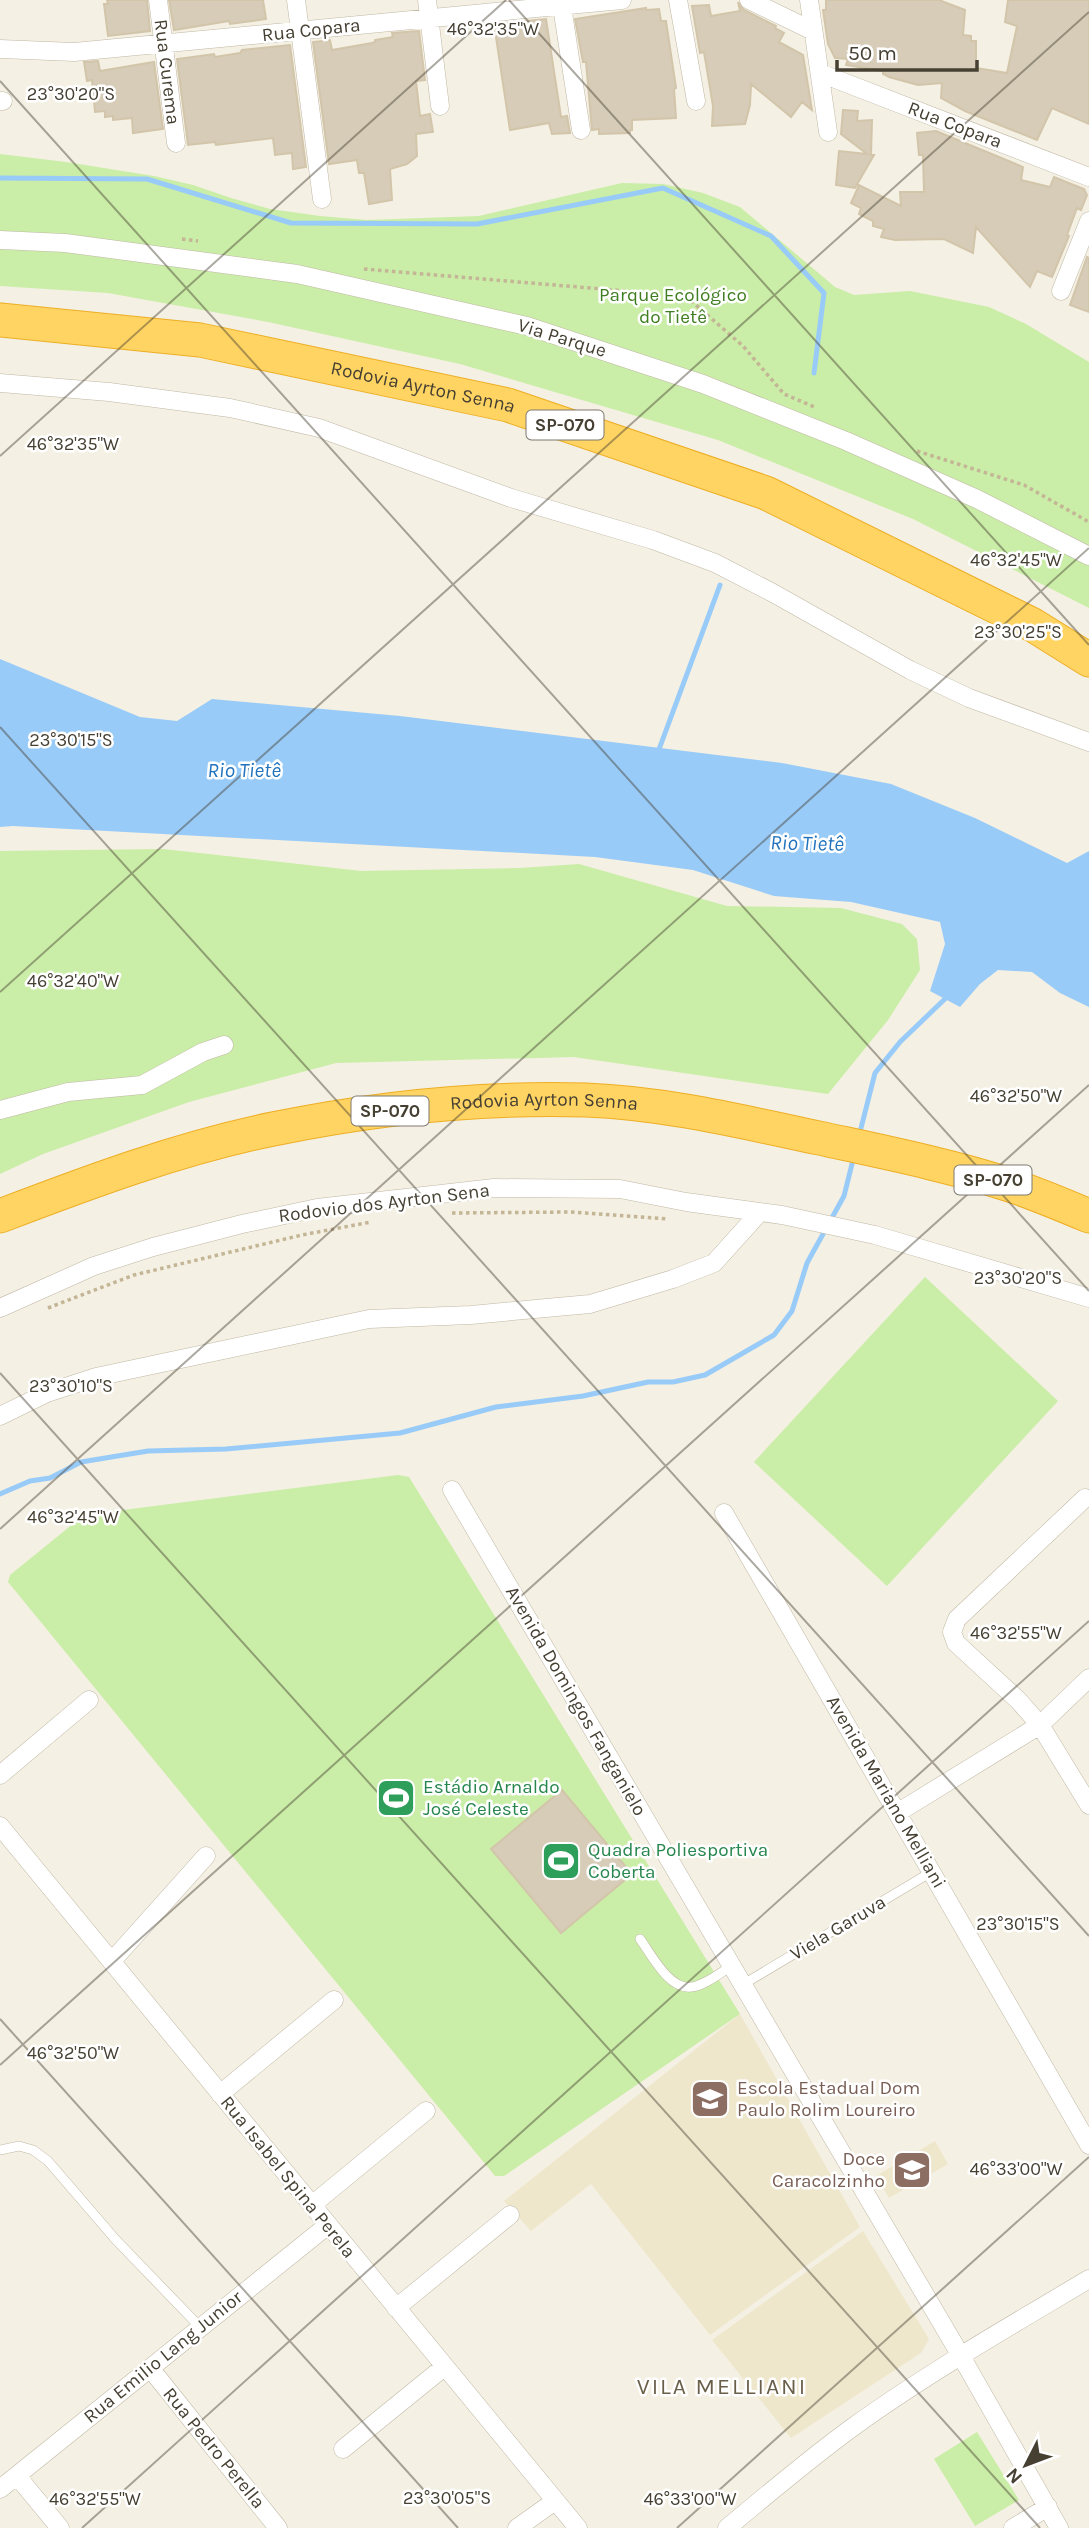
<svg xmlns="http://www.w3.org/2000/svg" width="1089" height="2528" viewBox="0 0 1089 2528" font-family="Karla,sans-serif">
	<style>
		.education { fill: #efe7cc }
		.green { fill: #caeda7 }
		.water { fill: #99cbf8 }
		.lines { fill: none; stroke-linecap: round; stroke-linejoin: round }
		.stream { stroke: #99cbf8; stroke-width: 5 }
		.building { fill: #d6ccb8; stroke: #d2c5aa; stroke-width: 2 }
		.lane-casing { stroke: #c0b8a5; stroke-width: 10 }
		.street-casing { stroke: #c0b8a5; stroke-width: 19 }
		.highway-casing { stroke: #edae24; stroke-width: 35 }
		.path { stroke: #c3b595; stroke-width: 3.5; stroke-dasharray: 3.5 3.5; stroke-linecap: butt }
		.lane { stroke: #fff; stroke-width: 9 }
		.street { stroke: #fff; stroke-width: 18 }
		.highway { stroke: #ffd463; stroke-width: 33 }
		.ticks { fill: none; stroke: #464033; stroke-width: 2; stroke-opacity: 0.45 }
		.labels { text-anchor: middle; dominant-baseline: central; stroke-width: 5; stroke-linejoin: round; paint-order: stroke }
		.shield { fill: #fff; stroke: #7e7970; stroke-width: 2 }
		.shield-label { font-size: 18px; font-weight: bold; fill: #464033 }
		.street-label { font-size: 19px; fill: #464033; stroke: #fff }
		.park-label { font-size: 19px; fill: #3f7e20; stroke: #fff }
		.leisure-label { font-size: 19px; fill: #27864d; stroke: #fff; text-anchor: start }
		.education-label { font-size: 19px; fill: #785e54; stroke: #fff; text-anchor: start }
		.water-label { font-size: 21px; font-style: italic; fill: #2173bd; stroke: #fff }
		.quarter-label { font-size: 23px; letter-spacing: 2px; fill: #6a5f49; stroke: #fff }
		.ticks-label { font-size: 18px; text-anchor: middle; fill: #464033; stroke: #fff; stroke-width: 5; stroke-linejoin: round; paint-order: stroke }
	</style>
	<rect width="100%" height="100%" fill="#f4f0e3"/>
	<path class="education" d="M740,2014l120,213 -150,108 -119,-151 -60,47 -27,-30z
		M935,2141l13,23 -59,34 -13,-22z
		M863,2231l66,108 -8,14 -130,85 -79,-98z"/>
	<path class="green" d="M0,154l66,8 88,14 39,9 38,13 39,11 50,7 47,4 112,-4 143,-33 41,1 40,9 37,14 95,80 19,8 56,-4 79,16 37,17 63,38v246l-176,-89 -195,-79 -258,-76 -192,-42 -160,-29 -108,-7z
		M163,849l198,22 159,-3 59,-4 148,42 114,2 61,16 15,15 3,31 -32,50 -60,74 -254,-37 -238,6 -147,39 -146,52 -43,20v-323z
		M925,1277l133,124 -171,185 -133,-124z
		M398,1475l11,2 331,537 -236,162h-9l-487,-594 2,-7 74,-60z
		M977,2432l42,68 -44,26 -41,-67z"/>
	<path class="water" d="M0,659l140,58 37,4 35,-22 188,17 382,47 109,21 84,34 92,45 22,-12v156l-29,-14 -28,-21 -34,-2 -18,14 -20,23 -30,-16 15,-47 -5,-22 -89,-20 -77,-6 -81,-26 -98,-13 -582,-31 -13,1z"/>
	<g class="lines">
		<path class="stream" d="M0,178l147,1 144,44 186,1 186,-36 108,48 53,57 -10,80
			M658,752l62,-167
			M859,1136l16,-63 25,-31 49,-47
			M0,1494l30,-13 20,-3 31,-16 67,-11 78,-2 174,-16 96,-26 87,-11 65,-14h25l32,-7 69,-40 18,-24 15,-48 37,-67 10,-40"/>
	</g>
	<path class="building" d="M107,0h40l3,31 -42,5 -4,-32h4z
		M169,0h94l3,19 -36,5 -1,-3 -55,9z
		M826,0h113l26,10 -2,25 8,1v5h5v27l31,5 10,-47 -12,-4 3,-22h81v124l-37,-16 -15,32 -72,-29 -24,-13 1,-15 -24,2 -29,-8 -6,-3v-3l-37,-6 2,-6 -13,-1 -7,-14 -5,-34h3z
		M738,2l6,8 32,16 -1,2 9,5 -5,9 24,13 9,55 -10,-8 -11,15 -40,-33 -1,21 -5,19 -33,2 1,-20 -9,-54 -4,1 -8,-47 17,-1 2,11 29,-5z
		M646,8v2l13,-1 2,12h5l10,67 -2,1 2,29 -44,2v10h-2v3l-31,1v-5l-7,1 -6,-68h-3l-8,-43z
		M546,19l15,98 6,-1 3,17 -18,1 -3,-11 -39,7 -16,-106z
		M419,31l6,49 -9,1 4,35 10,-2 3,18 -17,2 1,22 -10,8 -17,5 2,31 -23,4 -5,-31h-5l-2,-13 -28,4 -16,-122 17,-2 2,10 40,-7 3,-1v-2l18,-3 -1,-4z
		M290,45l16,122 -13,2 -1,-16 -17,2 -2,-17 -57,7 -1,-3 -27,3 -11,-86 37,-5 1,3 25,-4 2,-3z
		M98,61l2,10 54,-9 9,67 -30,4 -1,-15 -19,2v-4l-8,1v-6l-10,1 -3,-32 -5,1 -3,-19z
		M843,110l15,1 -1,10 15,-1 -1,35h3l-19,33 -19,-3 3,-34 28,3 -26,-20z
		M936,131l87,36 -2,13 29,7 4,-10 30,12 3,6 -6,15 -4,-2 -10,27 2,1 -17,41 -15,-6 -7,16 -54,-60 -3,26 -29,-14 -49,1 -14,-3 3,-8 -11,-3v-5l-14,-7 2,-6 -10,-5 8,-18 42,21 -1,-14h24l-1,-37h-4l-2,-22z
		M1087,257l2,1v54l-19,-7z
		M562,1790l70,84 -71,59 -70,-84z"/>
	<g class="lines">
		<g class="lane-casing">
			<path id="lane" d="M640,1939c11,15 29,51 51,48 13,-1 29,-14 40,-21
				M742,1985l191,-114
				M0,2150l19,-4 14,4 15,11 68,79 84,87"/>
		</g>
		<g class="street-casing">
			<path id="street" d="M158,0l18,143
				M296,0l26,199
				M427,0l13,106
				M561,0l20,130
				M678,0l18,101
				M749,0l64,31
				M809,0l19,132
				M0,49l74,3 548,-52
				M820,73l269,104
				M0,101h3
				M0,240l65,3 232,31 230,52 176,58 143,57 131,58 112,57
				M1061,291l28,-70
				M0,383l109,9 121,16 89,20 192,70 142,42 62,23 58,30 137,77 59,28 120,44
				M0,1110l68,-18 74,-7 61,-33 21,-7
				M0,1308l94,-42 59,-19 89,-23 75,-16 177,-20 126,1 66,13 96,13 93,20 214,63
				M0,1416l47,-23 49,-16 273,-58 102,-4 119,-11 83,-25 41,-16 45,-50
				M452,1490l509,866 98,172
				M1085,1498l-128,121 -5,13 4,11 62,57 22,25 49,80
				M724,1513c122,211 245,421 365,632
				M0,1775l89,-75
				M897,1813l143,-88 49,-47
				M0,1826l578,702
				M112,1961l94,-105
				M220,2094l114,-94
				M312,2205l114,-94
				M396,2308l114,-93
				M150,2368l128,160
				M343,2449l101,-82
				M17,2476l43,52
				M0,2489l328,-264
				M517,2528l38,-27
				M727,2528c41,-34 82,-69 126,-101 75,-54 157,-101 236,-148
				M1013,2528l35,-21"/>
		</g>
		<g class="highway-casing">
			<g id="highway">
				<path id="s1" d="M0,320l200,20 308,65 258,88 267,132 56,35"/>
				<path id="s2" d="M0,1216c89,-34 180,-68 273,-87 102,-21 209,-32 313,-29 79,3 157,22 233,38 64,14 129,27 191,47 27,9 53,20 79,31"/>
			</g>
		</g>
		<path class="path" d="M182,239l16,2
			M364,269l262,22 63,8 54,47 41,48 33,14
			M917,451l107,34 65,37
			M452,1213l119,-1 97,7
			M48,1308l86,-33 168,-40 69,-13"/>
		<use href="#lane" class="lane"/>
		<use href="#street" class="street"/>
		<use href="#highway" class="highway"/>
	</g>
	<path class="ticks" d="M509,0l580,645M0,81l1089,1210M0,456l506,-456M0,727l1089,1209M0,992l1089,-980M0,1373l1040,1155M0,1529l1089,-981M0,2019l458,509M0,2065l1089,-980M82,2528l1007,-907M677,2528l412,-371"/>
	<defs>
		<g id="stadium-square" transform="scale(2.0125)"><rect x="-9" y="-9" width="18" height="18" rx="4" fill="#2e9e5b" stroke="#fff"/><path d="M0-5a6.5 5 0 1 0 0 10a6.5 5 0 1 0 0-10ZM-3.5-1.8h7v3.6h-7Z" fill="#fff"/></g>
		<g id="school-square" transform="scale(2.0125)"><rect x="-9" y="-9" width="18" height="18" rx="4" fill="#8d6e63" stroke="#fff"/><path d="M0-5L7-2L0 1L-7-2ZM-4 1L0 2.5L4 1V4Q0 6-4 4Z" fill="#fff"/></g>
	</defs>
	<g fill-rule="evenodd">
		<use href="#stadium-square" x="396" y="1798"/>
		<use href="#stadium-square" x="561" y="1861"/>
		<use href="#school-square" x="710" y="2099"/>
		<use href="#school-square" x="912" y="2170"/>
	</g>
	<g class="labels">
		<g class="shield">
			<rect x="526.5" y="410.5" width="77" height="29" rx="5"/>
			<rect x="351.5" y="1096.5" width="77" height="29" rx="5"/>
			<rect x="954.5" y="1165.5" width="77" height="29" rx="5"/>
		</g>
		<g class="shield-label">
			<text x="565" y="425">SP-070</text>
			<text x="390" y="1111">SP-070</text>
			<text x="993" y="1180">SP-070</text>
		</g>
		<g class="street-label">
			<text transform="translate(311 30) rotate(-6)">Rua Copara</text>
			<text transform="translate(167 72) rotate(83)">Rua Curema</text>
			<text transform="translate(955 125) rotate(21)">Rua Copara</text>
			<text transform="translate(562 338) rotate(17)">Via Parque</text>
			<text stroke="none"><textPath href="#s1" startOffset="429">Rodovia Ayrton Senna</textPath></text>
			<text stroke="none"><textPath href="#s2" startOffset="560">Rodovia Ayrton Senna</textPath></text>
			<text transform="translate(384 1203) rotate(-7)">Rodovio dos Ayrton Sena</text>
			<text transform="translate(576 1701) rotate(60)">Avenida Domingos Fanganielo</text>
			<text transform="translate(886 1792) rotate(60)">Avenida Mariano Melliani</text>
			<text transform="translate(838 1928) rotate(-31)">Viela Garuva</text>
			<text transform="translate(288 2177) rotate(51)">Rua Isabel Spina Perela</text>
			<text transform="translate(163 2357) rotate(-39)">Rua Emilio Lang Junior</text>
			<text transform="translate(214 2448) rotate(51)">Rua Pedro Perella</text>
		</g>
		<g class="park-label">
			<text x="673" y="295">Parque Ecológico<tspan x="673" dy="22">do Tietê</tspan></text>
		</g>
		<g class="leisure-label">
			<text x="423" y="1787">Estádio Arnaldo<tspan x="423" dy="22">José Celeste</tspan></text>
			<text x="588" y="1850">Quadra Poliesportiva<tspan x="588" dy="22">Coberta</tspan></text>
		</g>
		<g class="education-label">
			<text x="737" y="2088">Escola Estadual Dom<tspan x="737" dy="22">Paulo Rolim Loureiro</tspan></text>
			<text x="885" y="2159" text-anchor="end">Doce<tspan x="885" dy="22">Caracolzinho</tspan></text>
		</g>
		<g class="water-label">
			<text x="244" y="770">Rio Tietê</text>
			<text transform="translate(807 843) rotate(1)">Rio Tietê</text>
		</g>
		<g class="quarter-label">
			<text x="722" y="2386">VILA MELLIANI</text>
		</g>
	</g>
	<g class="ticks-label">
		<text x="493" y="35">46°32'35"W</text>
		<text x="71" y="100">23°30'20"S</text>
		<text x="73" y="450">46°32'35"W</text>
		<text x="1016" y="566">46°32'45"W</text>
		<text x="1018" y="638">23°30'25"S</text>
		<text x="71" y="746">23°30'15"S</text>
		<text x="73" y="987">46°32'40"W</text>
		<text x="1016" y="1102">46°32'50"W</text>
		<text x="1018" y="1284">23°30'20"S</text>
		<text x="71" y="1392">23°30'10"S</text>
		<text x="73" y="1523">46°32'45"W</text>
		<text x="1016" y="1639">46°32'55"W</text>
		<text x="1018" y="1930">23°30'15"S</text>
		<text x="73" y="2059">46°32'50"W</text>
		<text x="1016" y="2175">46°33'00"W</text>
		<text x="447" y="2504">23°30'05"S</text>
		<text x="95" y="2505">46°32'55"W</text>
		<text x="690" y="2505">46°33'00"W</text>
	</g>
	<g transform="translate(1026 2465) rotate(228)" stroke="#ffffff" stroke-width="5" paint-order="stroke">
	<path d="M0-5L12 26L0 18L-12 26Z" fill="#464033"/>
	<text y="-10" font-size="19" font-weight="bold" text-anchor="middle" fill="#464033">N</text>
	</g>
	<path d="M837 60v10h140v-10" fill="none" stroke="#464033" stroke-width="3.5"/>
	<text x="848" y="60" font-size="21" fill="#464033" stroke="#ffffff" stroke-width="5" paint-order="stroke">50 m</text>
</svg>
